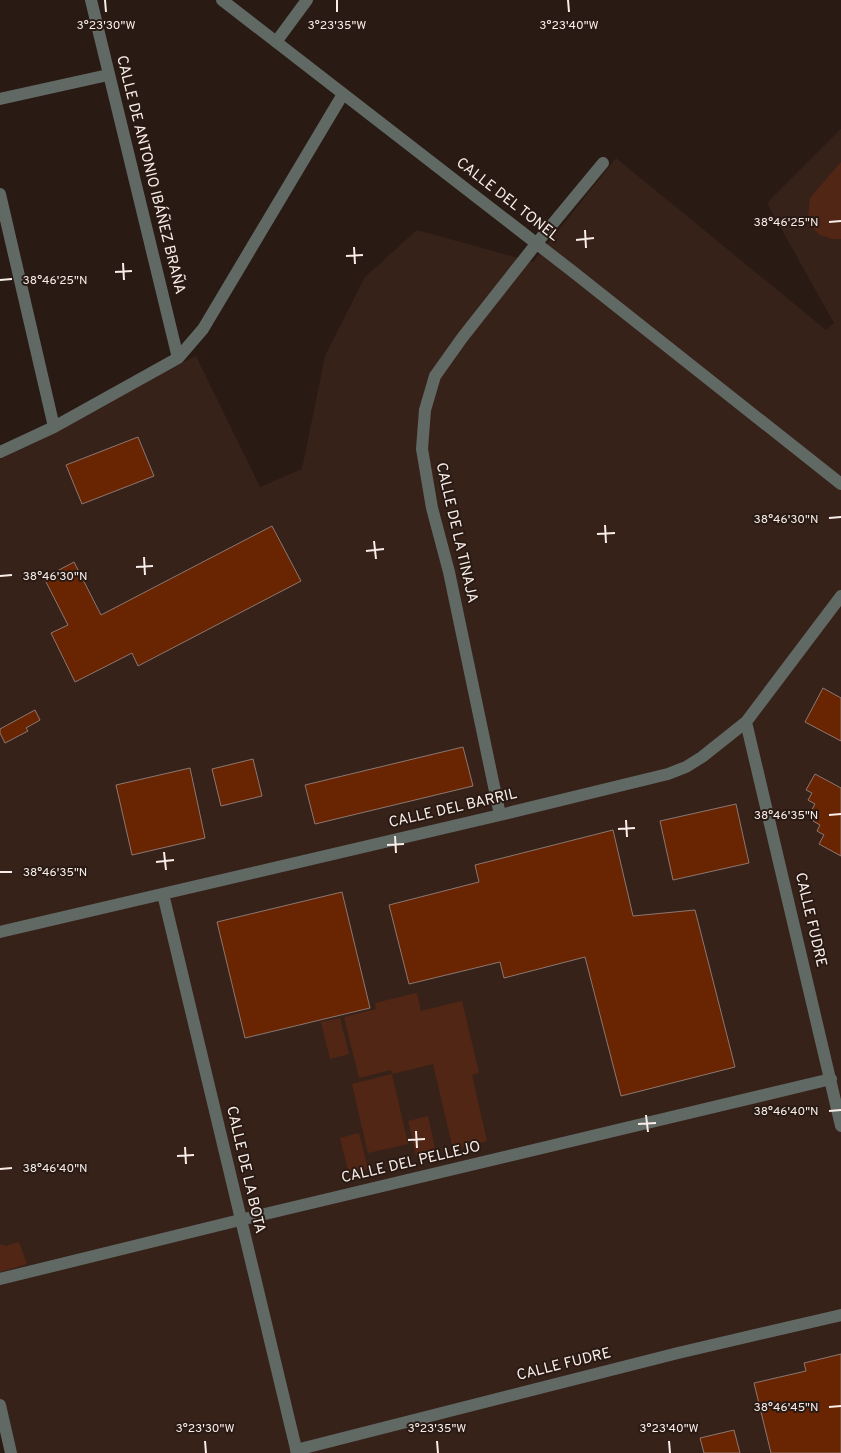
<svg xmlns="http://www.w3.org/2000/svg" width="841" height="1453" viewBox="0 0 841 1453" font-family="Overpass,sans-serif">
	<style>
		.built { fill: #37221a }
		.green { fill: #522614 }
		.building { fill: #692402; stroke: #8b7871 }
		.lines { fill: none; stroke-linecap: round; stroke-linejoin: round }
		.minor { stroke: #616965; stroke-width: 12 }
		.tertiary { stroke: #616965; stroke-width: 12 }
		.ticks { fill: none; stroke: #f8ede9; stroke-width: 2 }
		.labels { text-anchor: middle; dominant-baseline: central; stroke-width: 4; stroke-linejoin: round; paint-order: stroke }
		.street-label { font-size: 15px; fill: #f8ede9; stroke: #291a14 }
		.ticks-label { font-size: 12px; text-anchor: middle; fill: #f8ede9; stroke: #291a14; stroke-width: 4; stroke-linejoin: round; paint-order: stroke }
	</style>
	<rect width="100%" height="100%" fill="#291a14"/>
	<path class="built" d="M841,129v1324h-830l-11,-48v-953l196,-96 64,131 42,-18 23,-113 40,-79 52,-47 116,32 83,-104 210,172 8,-7 -67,-120z"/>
	<path class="green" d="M841,162v77h-9l-12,-4 -6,-6 -6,-11 2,-20z
		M417,993l4,18 41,-10 17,72 -7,2 15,66 -34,8 -20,-85 -41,10 16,70 -40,9 -16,-69 40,-10 -1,-4 -32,8 -15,-61 32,-8 -1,-6z
		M340,1018l9,36 -19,5 -9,-37z
		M428,1116l8,36 -20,4 -8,-35z
		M359,1133l9,36 -19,5 -9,-36z
		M19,1242l8,22 -27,8v-28l6,2z"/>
	<path class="building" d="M138,437l16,39 -72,28 -16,-39z
		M272,526l29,55 -163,85 -6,-13 -57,29 -24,-49 17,-8 -24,-47 30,-16 27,53z
		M823,688l18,10v43l-36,-19z
		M35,710l5,10 -14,8 2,3 -23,12 -5,-10v-4z
		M463,747l10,39 -158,38 -10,-39z
		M253,759l9,37 -41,10 -9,-37z
		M190,768l15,70 -73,17 -16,-70z
		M815,774l26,14v68l-22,-12 5,-9 -7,-4 3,-6 -7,-4 4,-6 -6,-4 4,-7 -7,-4 4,-7 -6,-3z
		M736,804l13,59 -76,17 -13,-59z
		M613,830l20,86 62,-6 40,157 -114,29 -36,-139 -81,21 -4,-16 -91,22 -20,-79 90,-23 -4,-17z
		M342,892l28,116 -125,30 -28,-116z
		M841,1354v99h-70l-17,-70 52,-12 -2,-8z
		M734,1430l6,23h-36l-4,-15z"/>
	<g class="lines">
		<path class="minor" d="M91,0l87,358
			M222,0l350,271 269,213
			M276,42l31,-42
			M0,99l108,-24
			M0,194l54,233
			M0,452l54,-25 124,-69 25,-29 140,-235
			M746,722l95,404
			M500,815l-51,-243 -17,-64 -10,-59 3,-39 10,-34 27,-38 74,-94 67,-81
			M163,894l134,559
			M0,932l500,-117 168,-41 18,-7 16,-10 44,-35 95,-126
			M0,1279l240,-59 591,-141
			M296,1450l382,-97 163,-38"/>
		<path class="tertiary" d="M0,1405l11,48"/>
	</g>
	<path class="ticks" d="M105,0l1,12M337,0v12M568,0l1,12M829,222l12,-1M585,230l1,18M576,240l18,-2M354,247l1,17M346,256l17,-1M123,263l1,17M115,272l17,-1M0,280l12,-1M829,518l12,-1M605,525l1,18M597,534l18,-1M374,541l2,18M366,551l18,-2M144,557l1,18M136,567l17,-1M0,576l12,-1M829,815l12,-1M626,820l1,17M618,829l17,-1M395,836l1,17M387,845l17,-1M164,852l2,18M156,862l18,-2M0,872h12M829,1111l12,-1M646,1115l2,17M638,1124l18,-1M416,1131l1,17M408,1140l17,-1M185,1147l1,17M177,1156l17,-1M0,1169l12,-1M829,1407l12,-1M205,1441l1,12M437,1441l1,12M669,1441l1,12"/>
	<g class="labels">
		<g class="street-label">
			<text transform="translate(150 175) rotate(76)">CALLE DE ANTONIO IBÁÑEZ BRAÑA</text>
			<text transform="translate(507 200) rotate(38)">CALLE DEL TONEL</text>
			<text transform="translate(456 533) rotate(77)">CALLE DE LA TINAJA</text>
			<text transform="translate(453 809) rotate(-13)">CALLE DEL BARRIL</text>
			<text transform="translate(810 920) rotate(77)">CALLE FUDRE</text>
			<text transform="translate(411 1163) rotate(-13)">CALLE DEL PELLEJO</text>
			<text transform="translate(245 1170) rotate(77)">CALLE DE LA BOTA</text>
			<text transform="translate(564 1365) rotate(-14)">CALLE FUDRE</text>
		</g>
	</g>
	<g class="ticks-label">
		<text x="337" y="29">3°23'35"W</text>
		<text x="106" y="29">3°23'30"W</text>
		<text x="569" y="29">3°23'40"W</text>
		<text x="786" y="226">38°46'25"N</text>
		<text x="55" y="284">38°46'25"N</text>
		<text x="786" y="523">38°46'30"N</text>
		<text x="55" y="580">38°46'30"N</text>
		<text x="786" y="819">38°46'35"N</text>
		<text x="55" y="876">38°46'35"N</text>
		<text x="786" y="1115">38°46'40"N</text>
		<text x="55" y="1172">38°46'40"N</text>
		<text x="786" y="1411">38°46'45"N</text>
		<text x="205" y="1432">3°23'30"W</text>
		<text x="437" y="1432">3°23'35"W</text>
		<text x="669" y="1432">3°23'40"W</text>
	</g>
</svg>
